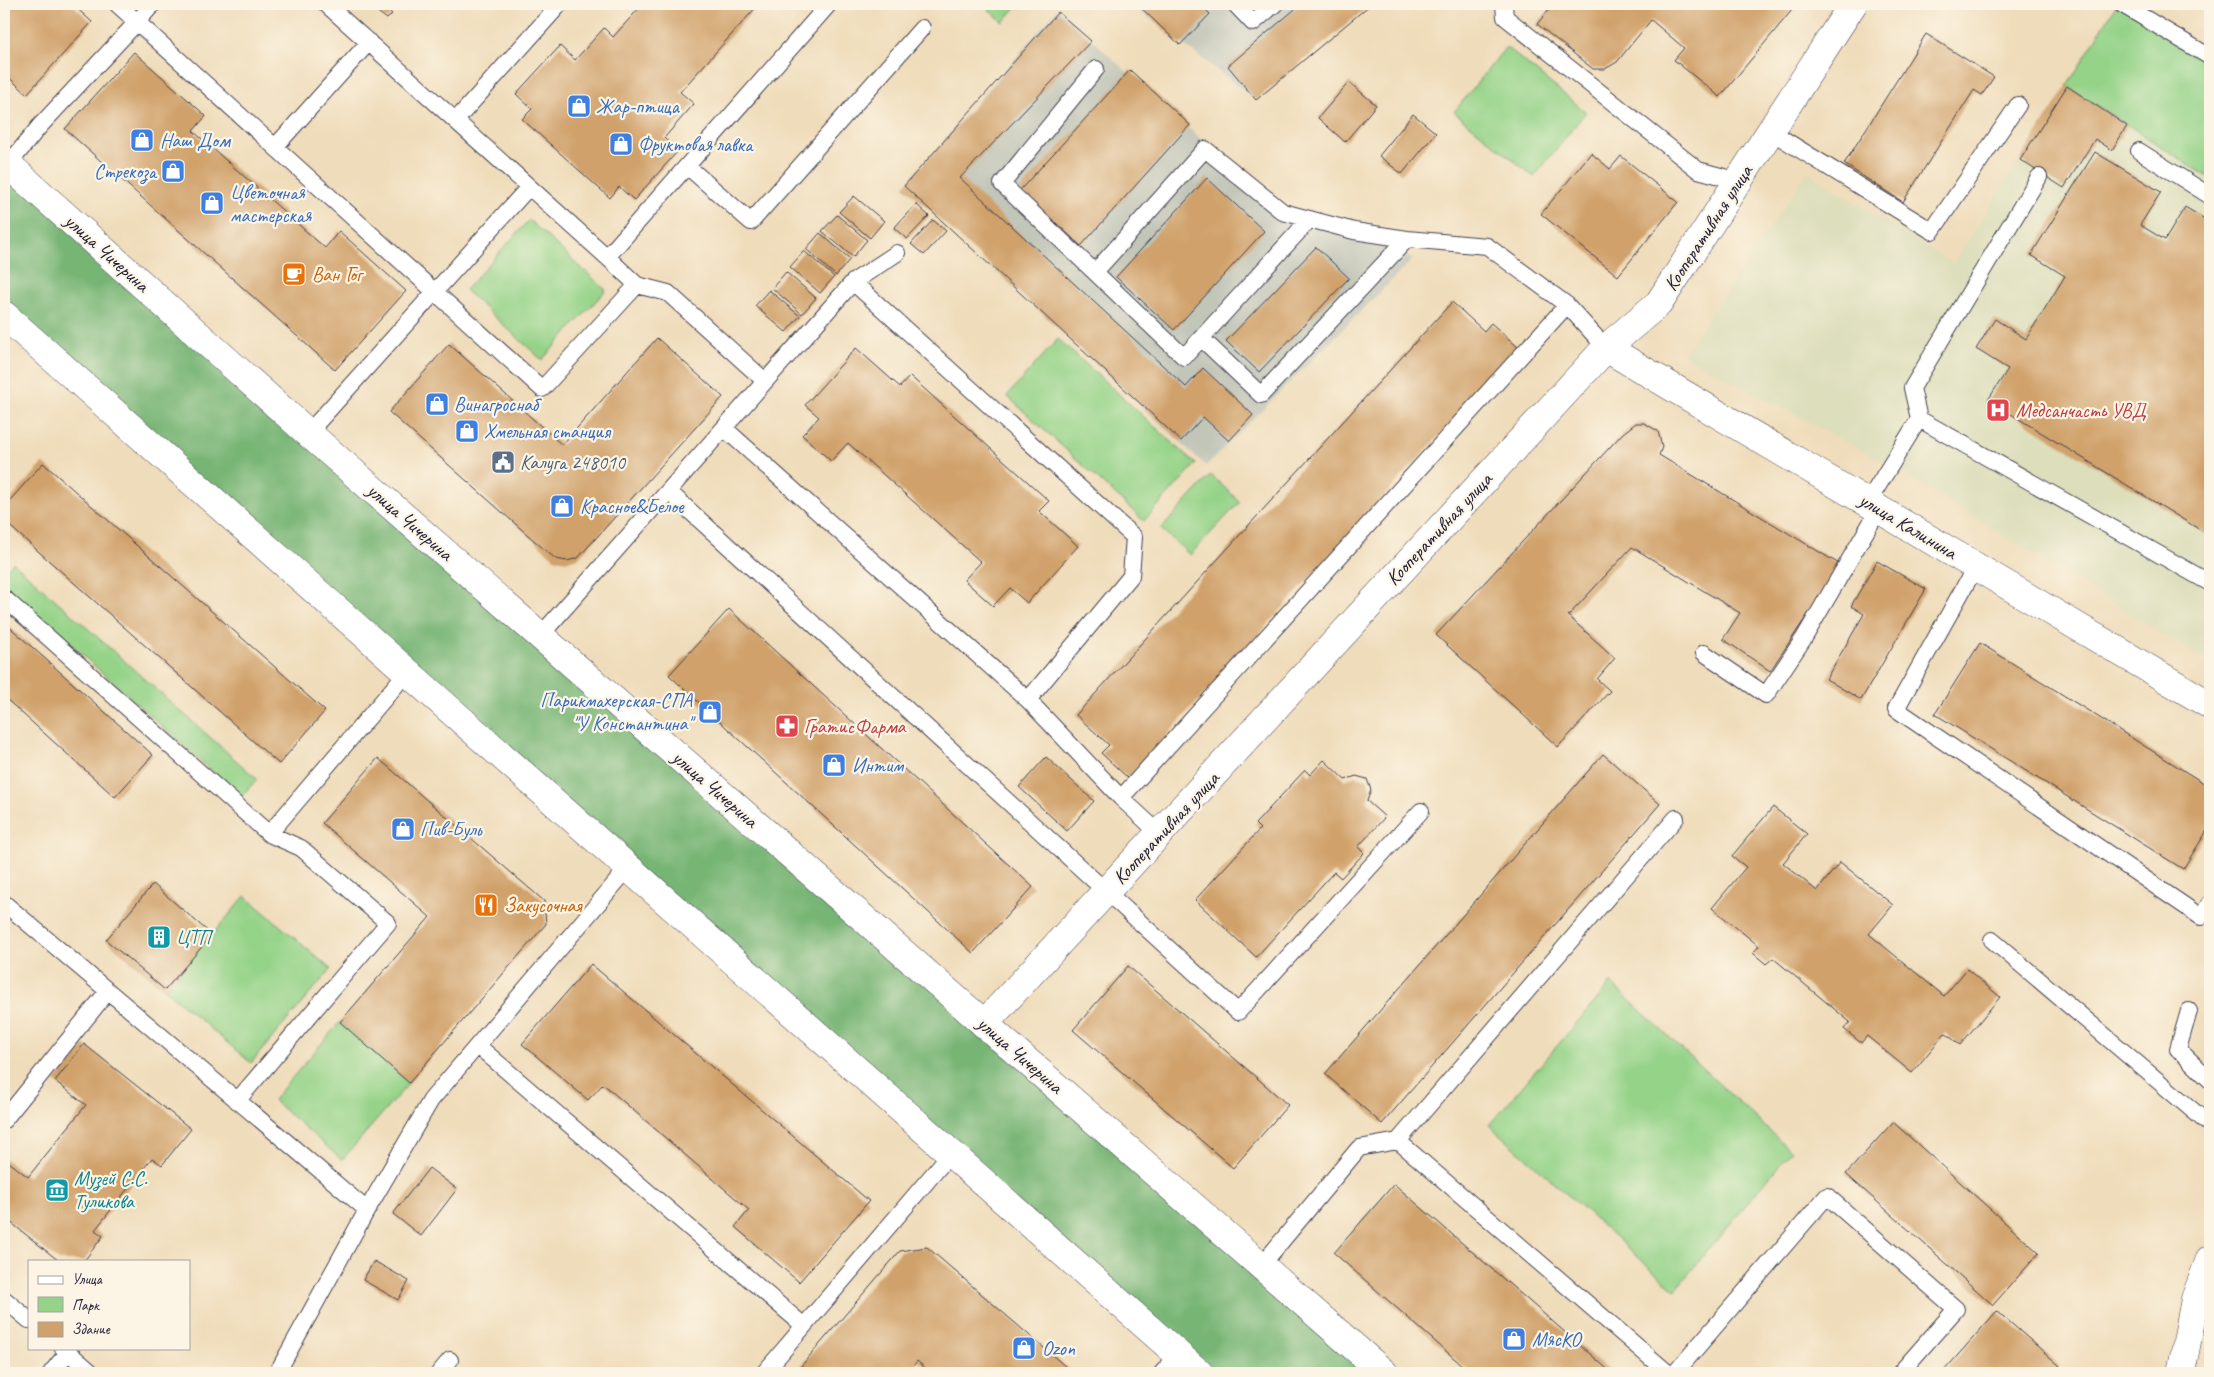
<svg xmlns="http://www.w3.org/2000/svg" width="2214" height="1377" viewBox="0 0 2214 1377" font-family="Caveat,sans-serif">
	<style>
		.built { fill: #dddebc }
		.industrial { fill: #c2c6b9 }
		.green { fill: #94d388; stroke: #5b7a62 }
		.forest { fill: #77b574; stroke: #4c6c58 }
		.building { fill: #d0a16a }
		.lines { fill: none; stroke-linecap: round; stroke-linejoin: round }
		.service-casing { stroke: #413e4e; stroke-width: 18 }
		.minor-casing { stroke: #413e4e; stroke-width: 29 }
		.tertiary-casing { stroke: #413e4e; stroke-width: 29 }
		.service { stroke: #fff; stroke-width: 16 }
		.minor { stroke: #fff; stroke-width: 28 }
		.tertiary { stroke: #fff; stroke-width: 28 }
		.labels { text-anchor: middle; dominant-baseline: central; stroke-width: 4.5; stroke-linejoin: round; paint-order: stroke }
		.shop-label { font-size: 20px; fill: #366cbe; stroke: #fcf5e5; text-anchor: start }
		.street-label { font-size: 20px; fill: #22223b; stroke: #fcf5e5 }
		.food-label { font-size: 20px; fill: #c56008; stroke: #fcf5e5; text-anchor: start }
		.health-label { font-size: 20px; fill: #be3a42; stroke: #fcf5e5; text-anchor: start }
		.service-label { font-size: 20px; fill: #4e5e75; stroke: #fcf5e5; text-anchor: start }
		.culture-label { font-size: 20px; fill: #0d838f; stroke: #fcf5e5; text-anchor: start }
	</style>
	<rect width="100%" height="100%" fill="#fcf5e5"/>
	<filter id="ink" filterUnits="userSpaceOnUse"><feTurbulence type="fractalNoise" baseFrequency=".02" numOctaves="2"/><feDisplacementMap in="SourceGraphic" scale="10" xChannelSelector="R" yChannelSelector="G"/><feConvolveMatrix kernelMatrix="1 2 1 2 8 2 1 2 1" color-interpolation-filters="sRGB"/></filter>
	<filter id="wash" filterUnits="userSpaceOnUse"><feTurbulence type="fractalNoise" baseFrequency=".0096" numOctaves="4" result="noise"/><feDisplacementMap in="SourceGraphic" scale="20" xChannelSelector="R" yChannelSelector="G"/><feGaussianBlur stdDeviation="1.12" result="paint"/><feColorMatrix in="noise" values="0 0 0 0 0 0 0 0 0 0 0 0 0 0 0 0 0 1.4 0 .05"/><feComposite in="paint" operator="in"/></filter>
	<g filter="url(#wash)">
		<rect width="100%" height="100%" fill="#efdcba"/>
		<path class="built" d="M2067,86l143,92v485l-320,-198 -207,-110 125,-183 145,92z"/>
		<path class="industrial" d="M1131,4h240l-115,96z
			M1058,9l150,137 72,60 133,53 -207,207 -302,-280z"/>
		<path class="green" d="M982,4h37l-16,18z
			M2117,4l93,54v120l-143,-92z
			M1506,47l80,65 -52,65 -80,-65z
			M529,220l77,70 -64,70 -77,-70z
			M1058,339l138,125 -52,57 -137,-125z
			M1211,475l29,27 -50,53 -29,-26z
			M13,562l244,217 -16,18 -237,-212v-12z
			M245,896l86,73 -80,94 -86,-73z
			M1611,983l180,168 -116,139 -186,-165z
			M340,1022l69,61 -67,77 -69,-60z"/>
		<path class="forest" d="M4,160l1382,1213h-186l-1196,-1058z"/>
		<g id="blocks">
			<path class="building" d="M4,4h68l20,18 -65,72 -23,-21z
				M380,4l12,10 -5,5 -13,-10z
				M643,4h116l-79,88 14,12 -30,34 14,13 -44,49 -15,-13 -9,11 -88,-79 10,-10 -16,-15 44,-48 15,14 29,-32 9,9z
				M1137,4h62l11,10 -30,31z
				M1301,4h70l-115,96 -28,-34z
				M1554,4h231l7,6 -72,87 -46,-37 10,-12 -33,-28 -34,42 -12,7h-12l-56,-45z
				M1058,12l33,29 -131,137 226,209 17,-19 50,47 -24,26 -26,-24 -22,24 -277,-255z
				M1926,34l68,43 -12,18 -8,-5 -71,112 -59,-38z
				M134,52l72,64 -13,15 132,117 14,-17 67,60 -71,79 -270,-241z
				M1130,70l60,55 -109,121 -61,-56z
				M1349,82l27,23 -31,37 -27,-24z
				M2067,86l60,40 -15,24 -17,-11 -31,49 -44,-28z
				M1413,114l23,19 -34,41 -23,-18z
				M2095,152l66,40 -21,33 25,15 20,-33 25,15v314l-222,-136 20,-31 -32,-20 19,-30 31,20 39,-63 -34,-21z
				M1591,153l19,16 11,-13 57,46 -60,74 -77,-62z
				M1207,178l57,53 -90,99 -58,-53z
				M854,196l30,25 -14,17 -31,-26z
				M916,204l13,12 -22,23 -13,-11z
				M837,215l30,25 -14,17 -31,-26z
				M933,220l13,11 -22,24 -13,-11z
				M820,233l30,26 -14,17 -30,-27z
				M1316,247l33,31 -90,94 -33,-31z
				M804,251l30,26 -14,16 -30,-26z
				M786,272l30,26 -14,16 -30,-26z
				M769,290l31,26 -14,16 -31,-26z
				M1452,302l32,29 7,-8 28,25 -391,430 -27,-25 8,-8 -33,-30z
				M657,338l66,59 -145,161 -11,3 -11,-2 -10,-8 -157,-139 60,-68 113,101z
				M856,348l44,39 10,-11 139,125 -10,10 39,35 -51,57 -17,-15 -17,18 -29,-26 17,-18 -133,-119 -17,18 -29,-26 17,-18 -14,-12z
				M1636,423h8l14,8 4,16 -3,8 182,110 -71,106 -47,-32 17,-26 -108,-66 -64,69 47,42 -18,21 13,12 -52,56 -122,-112 187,-202z
				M43,463l282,248 -46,53 -275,-243v-14z
				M1877,561l49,28 -65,111 -35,-21 38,-65 -13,-8z
				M729,609l304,278 -60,66 -304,-278z
				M4,622l149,133 -38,42 -111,-100z
				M1980,643l230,144v39l-27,43 -248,-155z
				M1603,754l57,50 -278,320 -57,-50z
				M1046,757l48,44 -27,30 -48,-44z
				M378,758l166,143 2,23 -137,159 -69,-61 90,-105 -108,-94z
				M1324,760l21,20 11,-4 11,3 4,11 -4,11 18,16 -27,30 6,6 -23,25 -7,-6 -78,85 -61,-57 65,-71 -5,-5 50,-54 5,5z
				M1773,807l34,27 -24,29 34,28 23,-29 53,43 -24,29 75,62 23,-27 33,28 -40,48 -15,-12 -33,40 -45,-37 -6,7 -17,-14 6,-7 -77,-64 -7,6 -13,-11 6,-7 -47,-38 34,-41 -14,-11z
				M153,884l59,51 -47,55 -59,-50z
				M591,964l278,237 -70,81 -64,-55 14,-17 -146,-126 -15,16 -66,-56z
				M1128,966l160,139 -55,63 -160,-138z
				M84,1044l107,85 -29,36 -10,-7 -57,72 8,6 -19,25h-25l-55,-44v-59l24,19 58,-72 -31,-24z
				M1893,1122l146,131 -46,52 -147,-131z
				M429,1168l28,21 -36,47 -28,-22z
				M1394,1184l218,189h-141l-137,-120z
				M927,1247l146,126h-142l-14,-12 -10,12h-112l105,-122z
				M374,1261l35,20 -11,19 -35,-20z
				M1997,1311l63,55 -7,7h-111z"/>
		</g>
	</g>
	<g filter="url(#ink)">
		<use href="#blocks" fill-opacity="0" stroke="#413e4e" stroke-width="1"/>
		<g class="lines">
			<g class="service-casing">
				<path id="service" d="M153,4l-16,18 405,367 95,-104 -30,-28
					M326,4l281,253 222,-253
					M1235,4l18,19 22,-19
					M1504,4l1,13 193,153 41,11
					M2121,4l89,53
					M1096,69l-94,115 182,173 126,-138
					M456,120l104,-116
					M1770,131l162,100 86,-126
					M275,147l94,-105
					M2139,151l71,45
					M8,165l31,-38 98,-105 -20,-18
					M687,166l64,56 171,-194
					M2039,177l-127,211 7,31 291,164
					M1095,272l110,-123 78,63 71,19 53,8
					M853,282l44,-29
					M637,285l31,8 97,88
					M1201,338l60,57 146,-156 80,7 80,59 39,43
					M308,433l221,-246
					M668,491l570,521 183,-201
					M1868,502l51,-83
					M1976,566l-80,143 305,208 9,-14
					M4,598l265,236 139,-163
					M540,636l313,-354 281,255 -3,39 -103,124 -304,-272
					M1704,653l62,42 38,-57 75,-129
					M1028,700l93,98 39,36
					M1121,798l446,-493
					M4,903l363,307
					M1992,940l218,185
					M2189,1011l-11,38 32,31
					M478,1046l326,280
					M237,1101l151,-178 -87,-75 -32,-14
					M4,1120l104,-129
					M1398,1141l278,-323
					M1261,1266l98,-118 39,-7 270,232
					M4,1299l25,21
					M68,1352l24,21
					M51,1373l17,-21 -5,-4
					M277,1373l90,-163 64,-110 198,-233
					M439,1373l11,-13
					M764,1373l187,-220
					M1162,1373l16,-18
					M1675,1373l152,-177 129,113 -56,64"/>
			</g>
			<g class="minor-casing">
				<path id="minor" d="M1606,348l604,357
					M984,1024l622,-676 53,-45 194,-299
					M2181,1373l14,-74 15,-40"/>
			</g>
			<g class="tertiary-casing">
				<path id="tertiary" d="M4,161l304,272 1076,940
					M4,315l1195,1058"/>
			</g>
			<use href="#service" class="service"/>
			<use href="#minor" class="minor"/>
			<use href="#tertiary" class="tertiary"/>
		</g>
	</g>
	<defs>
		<g id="shop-square" transform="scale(1.25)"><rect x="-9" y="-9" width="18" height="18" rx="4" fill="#3f7fe0" stroke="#fcf5e5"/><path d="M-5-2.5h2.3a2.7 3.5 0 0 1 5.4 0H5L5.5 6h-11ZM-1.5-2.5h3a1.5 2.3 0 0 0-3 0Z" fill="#fff"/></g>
		<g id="cafe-square" transform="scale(1.25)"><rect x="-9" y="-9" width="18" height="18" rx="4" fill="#e8710a" stroke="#fcf5e5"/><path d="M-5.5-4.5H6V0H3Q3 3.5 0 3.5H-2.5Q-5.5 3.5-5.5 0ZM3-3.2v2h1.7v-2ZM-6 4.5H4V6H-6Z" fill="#fff"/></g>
		<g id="hospital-square" transform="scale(1.25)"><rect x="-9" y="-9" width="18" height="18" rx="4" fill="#e0444e" stroke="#fcf5e5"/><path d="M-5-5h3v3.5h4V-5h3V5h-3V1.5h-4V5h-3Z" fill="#fff"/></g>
		<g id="civic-square" transform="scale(1.25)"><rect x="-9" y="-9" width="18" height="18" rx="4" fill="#5c6f8a" stroke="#fcf5e5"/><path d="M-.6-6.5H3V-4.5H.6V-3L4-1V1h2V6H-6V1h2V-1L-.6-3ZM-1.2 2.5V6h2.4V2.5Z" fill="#fff"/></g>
		<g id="pharmacy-square" transform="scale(1.25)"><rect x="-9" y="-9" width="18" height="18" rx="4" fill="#e0444e" stroke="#fcf5e5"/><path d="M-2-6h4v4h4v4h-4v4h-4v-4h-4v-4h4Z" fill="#fff"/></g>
		<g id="restaurant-square" transform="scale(1.25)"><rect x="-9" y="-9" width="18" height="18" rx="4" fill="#e8710a" stroke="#fcf5e5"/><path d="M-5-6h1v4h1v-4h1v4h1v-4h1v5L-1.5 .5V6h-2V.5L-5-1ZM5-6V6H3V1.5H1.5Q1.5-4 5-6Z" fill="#fff"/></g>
		<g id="building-square" transform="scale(1.25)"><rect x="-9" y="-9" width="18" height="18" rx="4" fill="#0f9aa8" stroke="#fcf5e5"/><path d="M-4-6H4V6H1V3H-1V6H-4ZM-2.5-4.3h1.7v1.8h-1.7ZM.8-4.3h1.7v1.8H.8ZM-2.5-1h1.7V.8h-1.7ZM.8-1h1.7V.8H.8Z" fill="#fff"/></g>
		<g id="museum-square" transform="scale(1.25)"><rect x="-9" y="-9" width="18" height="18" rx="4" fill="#0f9aa8" stroke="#fcf5e5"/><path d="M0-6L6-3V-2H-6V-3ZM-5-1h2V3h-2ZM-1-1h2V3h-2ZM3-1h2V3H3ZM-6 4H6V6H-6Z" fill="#fff"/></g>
	</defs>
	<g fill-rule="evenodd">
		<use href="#shop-square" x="579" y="106"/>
		<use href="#shop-square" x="142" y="140"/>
		<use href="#shop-square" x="621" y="144"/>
		<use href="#shop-square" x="173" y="171"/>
		<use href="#shop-square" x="212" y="203"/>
		<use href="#cafe-square" x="294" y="274"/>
		<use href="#shop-square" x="437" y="404"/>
		<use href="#hospital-square" x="1998" y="410"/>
		<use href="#shop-square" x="467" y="431"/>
		<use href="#civic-square" x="503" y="462"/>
		<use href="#shop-square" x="562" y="506"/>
		<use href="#shop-square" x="710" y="712"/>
		<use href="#pharmacy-square" x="787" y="726"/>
		<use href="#shop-square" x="834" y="765"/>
		<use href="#shop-square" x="403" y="829"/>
		<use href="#restaurant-square" x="486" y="905"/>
		<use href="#building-square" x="159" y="937"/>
		<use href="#museum-square" x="57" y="1190"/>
		<use href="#shop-square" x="1514" y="1339"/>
		<use href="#shop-square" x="1024" y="1348"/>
	</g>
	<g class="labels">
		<g class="shop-label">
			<text x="596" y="106">Жар-птица</text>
			<text x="160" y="140">Наш Дом</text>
			<text x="638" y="144">Фруктовая лавка</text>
			<text x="156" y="171" text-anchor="end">Стрекоза</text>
			<text x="230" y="192">Цветочная<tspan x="230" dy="23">мастерская</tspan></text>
			<text x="454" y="404">Винагроснаб</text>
			<text x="484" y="431">Хмельная станция</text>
			<text x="580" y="506">Красное&amp;Белое</text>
			<text x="692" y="700" text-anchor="end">Парикмахерская-СПА<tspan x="692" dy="23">"У Константина"</tspan></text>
			<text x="852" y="765">Интим</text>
			<text x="420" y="829">Пив-Буль</text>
			<text x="1532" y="1339">МясКО</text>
			<text x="1042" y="1348">Ozon</text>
		</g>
		<g class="street-label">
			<text transform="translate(1708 228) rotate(-57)">Кооперативная улица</text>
			<text transform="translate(107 253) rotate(42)">улица Чичерина</text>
			<text transform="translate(410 522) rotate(41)">улица Чичерина</text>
			<text transform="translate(1908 526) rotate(31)">улица Калинина</text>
			<text transform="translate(1439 529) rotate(-47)">Кооперативная улица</text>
			<text transform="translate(715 789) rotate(41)">улица Чичерина</text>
			<text transform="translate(1166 828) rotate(-47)">Кооперативная улица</text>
			<text transform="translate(1020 1055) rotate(41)">улица Чичерина</text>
		</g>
		<g class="food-label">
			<text x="312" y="274">Ван Гог</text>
			<text x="504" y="905">Закусочная</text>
		</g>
		<g class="health-label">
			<text x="2016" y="410">Медсанчасть УВД</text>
			<text x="804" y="726">ГратисФарма</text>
		</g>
		<g class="service-label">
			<text x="520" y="462">Калуга 248010</text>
		</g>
		<g class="culture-label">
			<text x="176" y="937">ЦТП</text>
			<text x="74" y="1178">Музей С.С.<tspan x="74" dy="23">Туликова</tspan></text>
		</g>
	</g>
	<rect width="2214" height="1377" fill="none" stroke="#fcf5e5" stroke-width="20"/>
	<rect x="28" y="1260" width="162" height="90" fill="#fcf5e5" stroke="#a5a1a1"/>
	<rect x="38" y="1276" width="25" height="8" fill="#ffffff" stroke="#a5a1a1"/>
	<text x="72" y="1284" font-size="15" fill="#22223b">Улица</text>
	<rect x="38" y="1297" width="25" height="15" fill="#94d388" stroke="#a5a1a1"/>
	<text x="72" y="1310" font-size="15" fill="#22223b">Парк</text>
	<rect x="38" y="1322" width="25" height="15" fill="#d0a16a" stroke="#a5a1a1"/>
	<text x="72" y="1334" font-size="15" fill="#22223b">Здание</text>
</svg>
